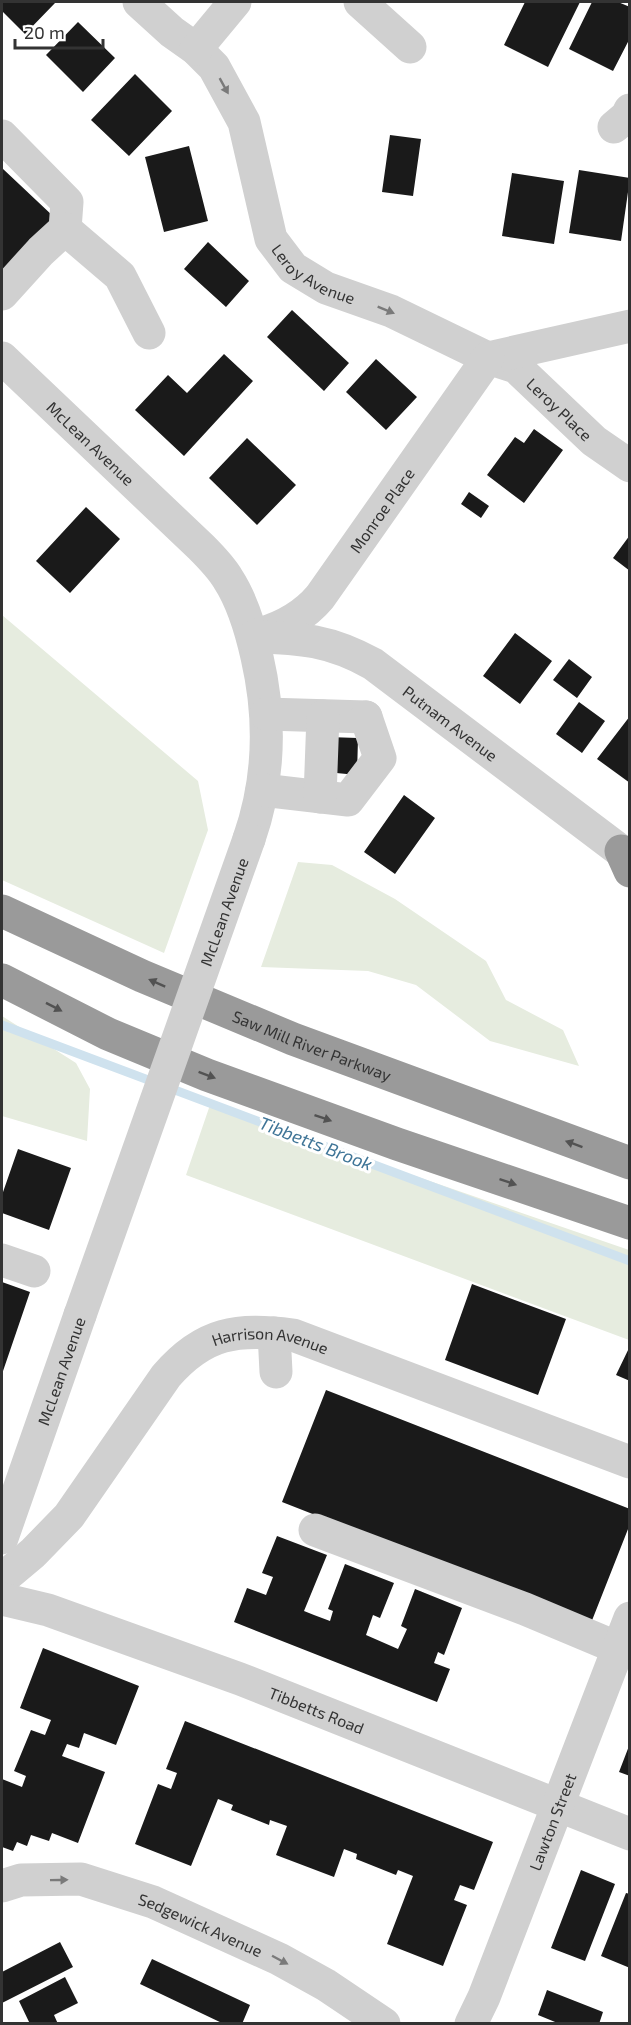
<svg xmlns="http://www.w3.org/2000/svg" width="631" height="2025" viewBox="0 0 631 2025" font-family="'Exo 2',sans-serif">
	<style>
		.green { fill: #e6ecdf }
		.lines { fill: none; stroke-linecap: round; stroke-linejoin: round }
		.stream { stroke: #cfe2ee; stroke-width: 9 }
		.building { fill: #1a1a1a }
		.minor { stroke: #d0d0d0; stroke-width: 33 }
		.highway { stroke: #9a9a9a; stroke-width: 33 }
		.minor-bridge { stroke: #d0d0d0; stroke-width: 33 }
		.oneway { fill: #7a7a7a }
		.oneway2 { fill: #525252 }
		.labels { text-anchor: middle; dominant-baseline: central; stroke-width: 6; stroke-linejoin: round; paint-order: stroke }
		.street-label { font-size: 16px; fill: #333; stroke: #fff }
		.water-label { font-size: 18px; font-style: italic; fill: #3f7597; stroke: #fff }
	</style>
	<rect width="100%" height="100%" fill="#fff"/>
	<path class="green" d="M2,615l196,166 10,49 -44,123 -162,-73z
		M298,862l34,3 63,34 91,62 20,39 57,30 16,36 -89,-25 -74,-56 -48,-14 -107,-4z
		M2,1016l74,47 14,26 -3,52 -85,-25z
		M210,1105l419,145v90l-443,-165z"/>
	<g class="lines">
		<path class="stream" d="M2,1025l628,236"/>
	</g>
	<path class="building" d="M2,2h51l2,1 -30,31 -23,-23z
		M525,2h55l-32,65 -44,-22z
		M592,2h26l12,5v31l-17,33 -44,-22z
		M78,22l37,36 -32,34 -37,-37z
		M135,74l37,37 -43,45 -38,-36z
		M390,135l31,4 -8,57 -31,-4z
		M189,146l19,75 -44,11 -19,-75z
		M2,168l52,49 -52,56z
		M579,170l51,8 -9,63 -52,-8z
		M512,173l52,8 -10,63 -52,-8z
		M208,242l41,39 -23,26 -42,-38z
		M292,310l57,53 -25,28 -57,-54z
		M224,354l29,27 -69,75 -49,-46 33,-35 19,18z
		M376,359l41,38 -31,33 -40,-38z
		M534,429l29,21 -39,53 -37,-28 28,-38 9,6z
		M247,438l49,47 -39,40 -48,-47z
		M469,492l20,14 -8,12 -20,-14z
		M86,507l34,32 -50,54 -34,-32z
		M630,535v36l-17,-13z
		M515,633l37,28 -32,43 -37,-28z
		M569,659l23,18 -15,21 -24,-18z
		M579,702l26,19 -23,32 -26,-19z
		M630,716v67l-33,-24z
		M328,737l30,1 -1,37 -31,-3z
		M404,795l31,23 -40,56 -31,-22z
		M18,1149l53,19 -22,62 -47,-17v-18z
		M2,1282l28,10 -28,82z
		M472,1284l94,35 -28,76 -93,-35z
		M630,1346v35l-14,-6z
		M326,1390l304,119v15l-39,99 -309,-121z
		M277,1536l50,19 -23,56 10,4 16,6 3,-10 -5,-2 17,-45 49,19 -14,35 -7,-3 -7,20 32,14 9,-20 -6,-3 14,-37 47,19 -18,47 -6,-3 -4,11 16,6 -13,33 -203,-80 13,-34 19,7 7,-18 -11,-4z
		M43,1648l96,38 -23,59 -32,-12 -5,15 -12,-4 -5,12 43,16 -27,71 -26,-10 -3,8 -18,-6 -4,11 -10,-4 -4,9 -11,-4v-68l20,8 4,-11 -12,-5 17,-41 14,5 6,-15 -31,-12z
		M185,1721l308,121 -19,48 -14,-5 -6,15 13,5 -24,61 -56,-22 26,-68 -15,-6 -2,5 -40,-16 1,-5 -13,-5 -10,28 -58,-22 11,-29 -17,-6 -1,5 -38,-15 2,-5 -15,-6 -27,67 -56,-22 23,-60 13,5 6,-16 -11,-4z
		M629,1746h1v30l-11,-4z
		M581,1870l34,14 -30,77 -34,-13z
		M626,1893l4,1v74l-29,-12z
		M60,1942l13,25 -71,36v-31z
		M152,1959l98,46 -8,19h-18l-84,-40z
		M65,1977l13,26 -24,12 4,9h-28l-11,-23z
		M547,1990l56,22 -4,12h-39l-22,-9z"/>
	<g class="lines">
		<g class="minor">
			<path id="s1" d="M139,2l33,30 24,17 18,18 30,55 27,117 22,29 33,20 65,23 97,47 28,9 78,74 36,25"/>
			<path d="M360,2l50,45"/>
			<path d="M196,49l39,-47"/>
			<path d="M614,127l13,-11 3,-6"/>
			<path d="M2,136l65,66 -2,27 -24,22 -39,43"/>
			<path d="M65,229l55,47 29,57"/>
			<path id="s2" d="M2,358l199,189c10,10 20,20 27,32 15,23 23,51 29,78 14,61 13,122 -8,182"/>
			<path d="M488,358l142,-32"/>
			<path id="s3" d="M260,634c24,-7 44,-18 60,-37l168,-239"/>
			<path id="s4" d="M253,637c48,1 77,3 120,27l257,194"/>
			<path d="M266,714l100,3"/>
			<path d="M262,790l86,10 32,-42 -14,-41"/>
			<path d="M320,797l3,-81"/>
			<path d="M2,1260l32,11"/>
			<path d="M274,1333l2,39"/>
			<path d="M315,1530l210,79 93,39"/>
			<path id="s5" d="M2,1538l78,-223"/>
			<path id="s6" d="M2,1579l31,-26 36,-37 97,-140c38,-44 71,-48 127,-41l337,127"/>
			<path id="s7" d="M2,1599l46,11 192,69 390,155"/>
			<path id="s8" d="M2,1886l19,-6 60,-1 72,23 126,57 47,26 58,39"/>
			<path id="s9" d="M471,2024l13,-27 146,-379"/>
		</g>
		<g class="highway">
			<path d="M621,851l9,20"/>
			<path id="s10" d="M2,911l140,65 151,63 337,124"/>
			<path d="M2,980l106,54 99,41 190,69 233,79"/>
		</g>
		<path class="minor-bridge" id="s11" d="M80,1315l169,-476"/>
	</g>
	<defs><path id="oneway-solid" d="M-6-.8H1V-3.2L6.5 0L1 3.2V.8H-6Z" transform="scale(1.5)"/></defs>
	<g class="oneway">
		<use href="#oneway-solid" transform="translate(224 86) rotate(61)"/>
		<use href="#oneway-solid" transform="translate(386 310) rotate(22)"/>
		<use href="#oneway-solid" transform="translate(59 1880) rotate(-1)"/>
		<use href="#oneway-solid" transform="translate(280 1960) rotate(28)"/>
	</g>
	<g class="oneway2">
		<use href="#oneway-solid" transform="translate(157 983) rotate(-156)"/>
		<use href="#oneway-solid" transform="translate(54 1007) rotate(27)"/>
		<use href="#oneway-solid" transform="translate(207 1075) rotate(21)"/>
		<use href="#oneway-solid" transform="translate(323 1118) rotate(19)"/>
		<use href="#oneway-solid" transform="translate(574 1144) rotate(-160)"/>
		<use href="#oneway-solid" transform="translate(508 1182) rotate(19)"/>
	</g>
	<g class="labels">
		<g class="street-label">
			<text stroke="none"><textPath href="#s1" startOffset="339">Leroy Avenue</textPath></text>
			<text stroke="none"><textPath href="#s1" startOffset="624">Leroy Place</textPath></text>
			<text stroke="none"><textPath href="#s2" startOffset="123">McLean Avenue</textPath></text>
			<text stroke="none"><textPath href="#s3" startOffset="178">Monroe Place</textPath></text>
			<text stroke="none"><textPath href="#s4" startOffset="222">Putnam Avenue</textPath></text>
			<text stroke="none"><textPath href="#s11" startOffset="428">McLean Avenue</textPath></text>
			<text stroke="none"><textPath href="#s10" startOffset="338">Saw Mill River Parkway</textPath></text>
			<text stroke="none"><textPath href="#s6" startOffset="381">Harrison Avenue</textPath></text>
			<text stroke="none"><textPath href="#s5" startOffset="177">McLean Avenue</textPath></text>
			<text stroke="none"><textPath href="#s7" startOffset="334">Tibbetts Road</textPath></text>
			<text stroke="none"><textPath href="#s9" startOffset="218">Lawton Street</textPath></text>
			<text stroke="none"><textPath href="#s8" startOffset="208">Sedgewick Avenue</textPath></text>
		</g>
		<g class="water-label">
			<text transform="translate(316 1143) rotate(21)">Tibbetts Brook</text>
		</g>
	</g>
	<rect width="631" height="2025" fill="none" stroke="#333333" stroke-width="6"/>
	<path d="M15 39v9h88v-9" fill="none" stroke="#333333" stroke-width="3"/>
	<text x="24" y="39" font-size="18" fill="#333333" stroke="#ffffff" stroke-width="4.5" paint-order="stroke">20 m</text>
</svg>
